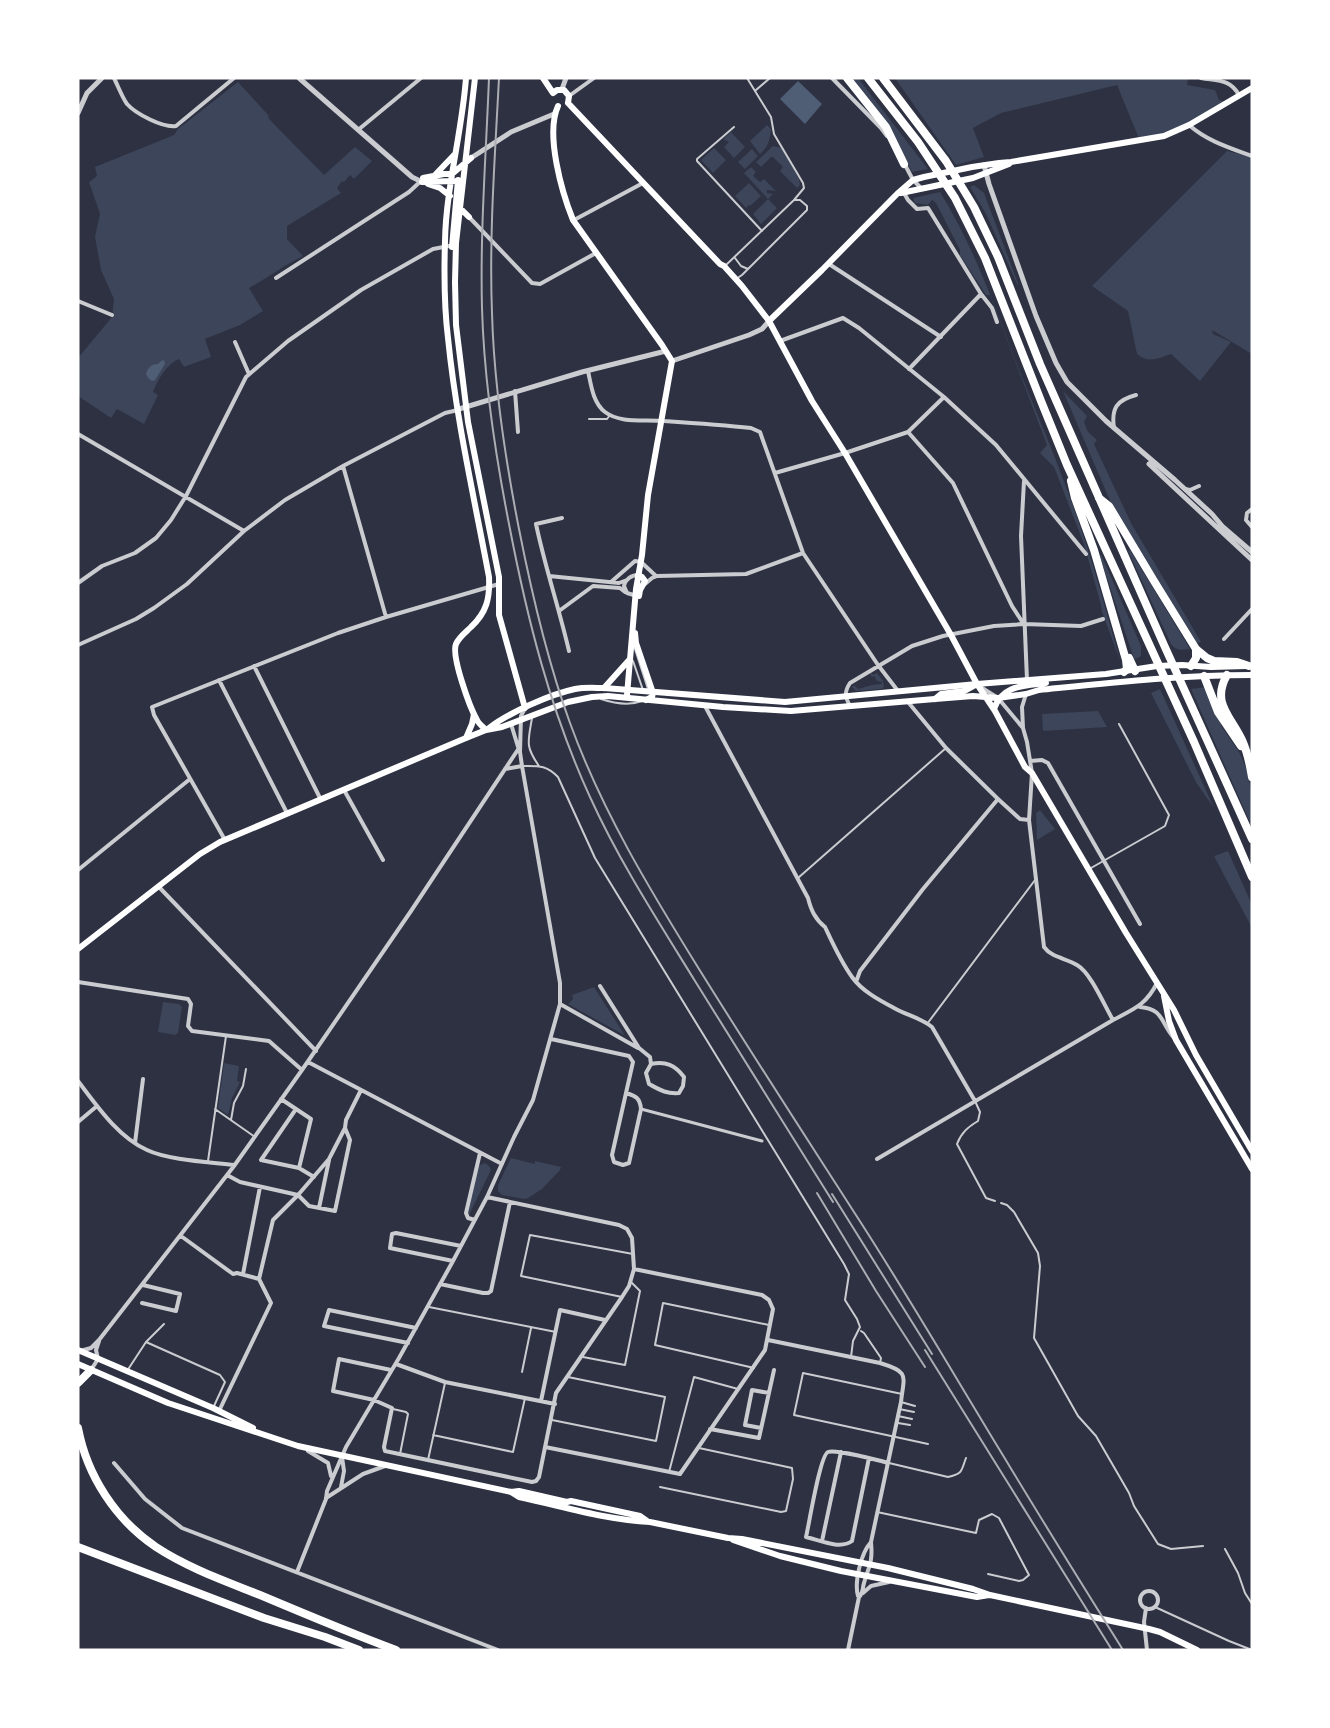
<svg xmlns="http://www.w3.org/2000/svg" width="1330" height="1728" viewBox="0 0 1330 1728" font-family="'IBM Plex Serif',serif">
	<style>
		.green { fill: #3c4559 }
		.water { fill: #4f5d75 }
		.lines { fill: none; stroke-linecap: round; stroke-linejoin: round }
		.service { stroke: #caccd0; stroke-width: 2 }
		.pedestrian { stroke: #caccd0; stroke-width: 3 }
		.minor { stroke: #caccd0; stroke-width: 4 }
		.tertiary { stroke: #caccd0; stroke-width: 5 }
		.secondary { stroke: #fff; stroke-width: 6 }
		.primary { stroke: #fff; stroke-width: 6 }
		.motorway { stroke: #fff; stroke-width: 8 }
		.rail { stroke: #abadb3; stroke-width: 2 }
	</style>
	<rect width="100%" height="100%" fill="#2d3142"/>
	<path class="green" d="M851,78h7l70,91 -16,3 -12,-23z
		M895,78h293l-1,7 28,5 4,10 9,2 -39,23 -49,16 -23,-56 -116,28 -28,15 11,29 -28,8z
		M238,82l31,34 -1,1 3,4 53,54 31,-28 17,14 -18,18 -4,-4 -6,7 -2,-1 -5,7 4,5 -54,33v13l16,17c-19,9 -35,22 -54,32l14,23 -23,14 -35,14 6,18 -27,10 -5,-8c-13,6 -21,20 -26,33l5,3 -14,29 -27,-15 -6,9 -33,-22v-38l34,-41 2,-18 -13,-29 -6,-33 5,-23 -11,-32 8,-6 -2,-9 79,-32 4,-6z
		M767,125l4,4c-1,11 -3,18 -11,25l-10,-13z
		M731,132l14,15 -11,11 -10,-11 5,-5 -6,-3z
		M773,146l9,2 17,31 1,6 -3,3 -17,-17 3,-4 -10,-10h-2l-10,10 -5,-5z
		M714,148l12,12 -13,13 -12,-13z
		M752,149l6,7 -13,13 -7,-7z
		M1227,151l25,6v197l-40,-24 1,4 18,8 -31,39 -29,-27c-12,4 -23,10 -34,0l-9,-43 -36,-25z
		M751,167l5,5 -3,4 7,6 4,-3 12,12 -9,-1v3l6,1 -5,5 9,9 -16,16 -8,-10 15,-15 -24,-26z
		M749,183l12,13 -11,10 -1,-1 -3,3 -11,-12z
		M974,185l10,8 35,93 -2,-2 -31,-70 -16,-27z
		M940,192c33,53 54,112 76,170 23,57 47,112 66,170 15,43 26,87 39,131l-19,-51 -1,-7 -17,-61 -30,-77 -14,-14 7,-8 -57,-150h-4l-26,-40v-5l-24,-47 -4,-3 -4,5 -13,-2 -2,-5z
		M1063,391l24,25 -3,6 4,10 9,8 -3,4 37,79 70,119 -4,1 -86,-140z
		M1130,550l60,99c-8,1 -14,2 -19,-5l-43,-93z
		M1101,554l40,92v10l-3,2 -4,1 -34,-102z
		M872,673l1,2 4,-2 6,8 1,6 -3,2 -25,2 -4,-4 2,-2 4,4 14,-4 10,-1v-2l-5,-1 -3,-5 -2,1 -2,-3z
		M1206,687l16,40 17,25 8,18 5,25v32l-61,-138z
		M1160,689l54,119 -17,-24 -46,-91z
		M1098,711l9,16 -64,4 -1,-17z
		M1040,810l15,19 -18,11 -1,-27z
		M1228,851l24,54v23l-38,-72z
		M594,987l30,47v1l-56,-31 5,-5 -1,-4z
		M163,1002l16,2 3,3 -4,26 -3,2 -17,-3z
		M224,1063l15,3 -2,15 3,1 -8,16 -4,17 -10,-7z
		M511,1158l24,6v-3l26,6 -1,3 -18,19 -14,9 -4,1 -22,-4 -4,-4v-6z
		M485,1163l4,3 2,4 -22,45 -1,-2 10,-47z"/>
	<path class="water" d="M798,81l24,23 -17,20 -25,-25z
		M164,360l1,4 -10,16 -3,1 -4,-3 -2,-4c2,-7 6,-10 12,-10l3,-3z"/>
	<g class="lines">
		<path class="service" d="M747,78l24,39 3,17 29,49 1,5 -10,12
			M756,90l14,-12
			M734,127l-37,32v2l65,70
			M735,258l6,8 7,3
			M726,265l68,-65h6l7,6v4l-65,65 -6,4
			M589,419h18l3,-4
			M634,646l14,43
			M633,661l10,29
			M601,699c12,4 28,7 41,2
			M532,718c-4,24 -7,28 7,48
			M523,766c16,0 23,-1 35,11l37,81 249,406 5,10 -4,26 12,19 3,8 -7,14 -2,16
			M1091,868l74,-42 4,-11 -50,-91
			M798,878l148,-130
			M927,1024l108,-144
			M975,1101l5,11 -2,9c-10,6 -17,12 -21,23l29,54 9,3
			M215,1109l40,28
			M231,1120l3,-17 9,-17 3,-17
			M208,1161l18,-125
			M1001,1203l6,2 7,7 24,41 2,13 -6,72 44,78 18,20 33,57 5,13 24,38 13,5 32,-3
			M622,1297l-101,-21 9,-41 103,19
			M429,1307l127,25
			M861,1331l3,2 17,25 -1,5
			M146,1342l74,33 5,7 -11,24
			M583,1357l42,8 15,-74 -10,-10
			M754,1368l-99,-23 8,-42 106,22
			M127,1371l19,-29 18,-18
			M522,1372l9,-44
			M902,1394l-99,-21 -9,42 134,29
			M901,1402l14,4
			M393,1409l13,3 2,2 -8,40
			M899,1409l15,3
			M898,1416l14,3
			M552,1420l104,21 9,-44 -97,-20
			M898,1423l12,2
			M433,1435l80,17 12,-54
			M428,1460l17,-77
			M889,1463l59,14c15,-3 13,-6 18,-19
			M669,1472l25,-95 44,12
			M660,1487l121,25 5,-1 7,-32 -1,-11 -93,-20
			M877,1512l99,21 3,-13 13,-6 7,4 30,57 -6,5 -4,1 -31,-7
			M1225,1549l13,24 7,20 7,11
			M1155,1607l74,34 23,9"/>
		<path class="pedestrian" d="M641,1109l121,32"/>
		<path class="minor" d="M114,78c4,8 8,19 13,26 9,10 36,24 49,22l58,-48
			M832,78l49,50 6,8
			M1201,78c17,3 29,1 38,17
			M569,96l25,-18
			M1189,125c18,16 41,23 63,31
			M358,130l63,-52
			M904,163l9,17 9,9
			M904,193l4,7 9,9 11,-1 53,86 -72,75
			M469,217l63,66 8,1 56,-31
			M574,220l69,-37
			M829,264l112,73
			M276,278l133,-86 13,-12
			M981,294l11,14 5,14
			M78,301l34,14
			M780,341l63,-23 16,10 85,69 52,48 90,109
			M235,342l14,32
			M588,371c3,14 5,32 17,41 16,12 40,7 59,9 29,2 58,4 87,7l9,4 43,121 75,112 20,26
			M515,391l3,41
			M1114,428c-3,-20 3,-28 22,-33
			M908,432l45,51 59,123 11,17
			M78,434l166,97
			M343,466l43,151
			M775,473l70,-20 63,-21 36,-35
			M1024,481l-3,55 6,144
			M1185,489l5,1 9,-4
			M1252,509l-5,4 -1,7 6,7
			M562,518l-26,6c9,43 23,84 33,127
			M549,576l70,7 8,-3
			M611,582l24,-21 6,1 15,14
			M78,583l24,-17 33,-13 21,-15 15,-18 15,-24 60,-119 42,-36 73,-51 72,-41 21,-4
			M645,584l7,-6 5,-2 89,-2 57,-21
			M637,596l-10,-3 -3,-7c1,-6 7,-11 14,-11
			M559,611l34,-25 27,2 5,4
			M1224,639l28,-30
			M78,645l58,-26 18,-11 33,-24 57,-53 41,-31 58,-34 102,-53 13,-3
			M254,666l67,134
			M219,680l68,133
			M979,686l19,12 25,30
			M1026,694l-4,13 1,21 4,14 5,31 -3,47 15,127c8,11 22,11 33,18 14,8 27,40 36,55
			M908,702l38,46 52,51 22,20 9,1
			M705,706l103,192c3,12 7,21 17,29 8,17 16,35 27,50 10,14 27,23 42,31 12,7 27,10 38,19l43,74
			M850,706c-5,-9 -6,-14 0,-23l62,-37 31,-10 51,-10 30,-2 57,2 22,-7
			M512,723l-1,1 8,26
			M1030,761l12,-1 6,3 92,161
			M505,769l17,-3
			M344,790l39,70
			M225,840l-71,-125 -2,-8 186,-74 48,-16 113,-33
			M78,870l112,-91
			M159,887l157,164
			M78,982l110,17 3,5 -3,22 4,5 77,10 33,29
			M856,982l4,-11 63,-82 75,-90
			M600,986l39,62 11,9 1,7 -5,9 3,11c11,6 17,10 30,9l4,-7 1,-9c-9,-12 -18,-16 -33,-13
			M560,1004l78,44
			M1140,1007c24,2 20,15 34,31
			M551,1039l78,17 4,6 -21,93 2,7 9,3 6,-2 12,-54c-1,-11 -5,-13 -15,-16
			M308,1062l194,102
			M78,1081c19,25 40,56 69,69 21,10 62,12 87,15
			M281,1099l15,10 -35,51 38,8 15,9
			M296,1109l15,10 -12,49
			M78,1122l19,-16
			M135,1143l8,-64
			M877,1159l236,-139c21,-11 33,-15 44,-37
			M227,1175l13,7 58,13
			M298,1195l11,11 26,5 15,-71 -5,-12
			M487,1197l132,28 8,4 5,9 2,31 128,26 7,5 4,9 -8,41 -85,124 -135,-27
			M319,1208l10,-48
			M475,1220l-7,-2 -2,-5 14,-60
			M181,1236l52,38 4,-1 22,6 12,24 -52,108
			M453,1261l-63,-13 2,-14 4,-1 65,13
			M243,1274l17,-87
			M259,1279l14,-59 25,-25 31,-36 16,-31 1,-8 15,-30
			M440,1284l43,9h5l3,-2 19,-89
			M142,1303l34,8 4,-17 -37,-9
			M768,1340l112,23c30,9 24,12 21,39l-30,140c2,20 -2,24 -7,41 -2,6 0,9 -5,14l-11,53
			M408,1343l-84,-17 5,-16 87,18
			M80,1351l11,-3 8,-8 135,-174 68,-96 109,-159 108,-163
			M396,1364l49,18 110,22
			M91,1370l7,-11 -2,-9 3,-9
			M391,1370l-52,-11 -6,32 41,9 18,8 -8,39 1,4 147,31 4,-1 3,-4 17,-84 66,-96 7,-11 5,-17
			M541,1401l19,-91 45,10
			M761,1428l-16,-3 7,-35 17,3
			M710,1429l49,9 15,-68
			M308,1451l20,12 3,13
			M869,1458l-17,83c-12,9 -33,-1 -46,-4 3,-12 14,-82 22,-85 7,-3 50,8 60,11
			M114,1463l31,36 37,29 316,122
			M341,1487l3,-16 -2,-14
			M326,1498l37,-24 22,-8
			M822,1541l19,-89
			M297,1572l29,-73 1,-8 19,-44 53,-89 54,-97 34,-64 27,-60 19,-37 27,-96v-21l-38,-217 -2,-14 1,-36 4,-8
			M1140 1600a9 9 0 1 1 18 0a9 9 0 1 1-18 0Z
			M863,1593l8,-7 18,-4
			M858,1596c-4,-14 3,-43 13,-54
			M1146,1608l-2,14 3,28"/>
		<path class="tertiary" d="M299,78l113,99 10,5
			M562,89l4,-11
			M78,113l9,-20 15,-15
			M471,158l40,-26 43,-18
			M984,165l5,19 47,132 20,47 11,19 39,39 69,59 37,34 11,13 29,25
			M672,361l77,-26 13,-6 7,-8
			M459,409l123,-37 84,-21
			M1149,464l103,96"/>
		<path class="secondary" d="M543,78l10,15
			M553,93l4,-3h7l5,6 -1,7
			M568,103l152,161 4,2 18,20 27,35 43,80 33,52 106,182 26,49 -13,7 -23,3 -6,5
			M558,106c-13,28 4,87 15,114l89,125 10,16 -24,134 -6,60 -6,34 -9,106
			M901,193l72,-15 36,-14
			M769,321l53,-51 75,-76 16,-14 11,-3 48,-10 27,-4 12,-1 153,-26 25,-11 63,-37
			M638,575l4,2 3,4 -5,9 -1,6
			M635,633l1,10 17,50 -1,4 -6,3
			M604,688l26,-29
			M78,1350l135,58 40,20
			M78,1364l90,39 130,43 213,46 8,-1 48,11 4,-1 69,15 7,5
			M511,1492l8,5c43,9 87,23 131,25l78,16 14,1 146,29 85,21 17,6 159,34 11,3 37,18
			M733,1540l47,16 61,15 136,26 12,-2"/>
		<path class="primary" d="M466,78c-4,55 -20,109 -21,163 -1,32 -1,65 3,97 8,80 26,159 41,239 1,21 -2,35 -18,50 -5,5 -12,10 -15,17 -5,12 14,64 21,76 2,4 6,7 9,10
			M475,78l-19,165 -1,39 1,43 12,97 31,155v38l26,93
			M435,175l20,-21
			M423,178l21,-4h8l19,-16
			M422,182l32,-1
			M428,184l12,4 10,8
			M459,207l10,10
			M452,247l6,-67
			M977,684l18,27 30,56 7,6 94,160 48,77 22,45 56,96
			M994,709c8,-24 29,-23 52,-26
			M489,728c19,-15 62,-34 86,-39 10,-2 20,-1 29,-1l181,14 192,-18 129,-10 51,-8 25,-1 29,2 35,-1
			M466,738l6,-14 2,-10
			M78,949l122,-95 20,-12 246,-104 20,-8 16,-3 66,-25 24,-5 16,-1 115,11 68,4 144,-12 38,-3 25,2 28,-4 13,-4c70,-7 142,-15 213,-15
			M1164,996l5,25 7,19 76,129"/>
		<path class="motorway" d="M847,78l39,49 18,37
			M868,78l50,64 37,56 30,60 56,143 26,64 127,277 58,135
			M883,78l63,83 28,46 24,50 42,107 124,281 88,194
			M1071,481l4,17 19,52 32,110 1,9 -3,3
			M1099,498l10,8 45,75 42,68 11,9 7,3 23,1 12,4
			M1129,658l6,13
			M1191,666l5,-8v-9
			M1227,675c-16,28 4,41 15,65 5,11 8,25 10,37
			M1204,676l14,36 23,34
			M78,1383l13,-13
			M78,1428c9,48 38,92 78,119 32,21 69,34 104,48 45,19 90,38 136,55
			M78,1547l186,71 61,19 34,13"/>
		<path class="rail" d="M489,78c-3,77 -9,154 -7,230 2,73 13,145 27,216 18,94 41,186 81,273 29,64 68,124 105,184 46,73 92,147 138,221
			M499,78c-4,78 -10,157 -7,235 2,73 13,145 27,216 13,66 28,131 51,194 32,88 80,167 129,246 51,82 103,162 155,243 52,80 100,163 150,245 39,65 79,129 119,193
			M817,1193l59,98 49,76
			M832,1194l100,160
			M925,1350l187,300"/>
	</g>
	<rect width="1330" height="1728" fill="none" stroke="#ffffff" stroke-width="159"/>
</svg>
